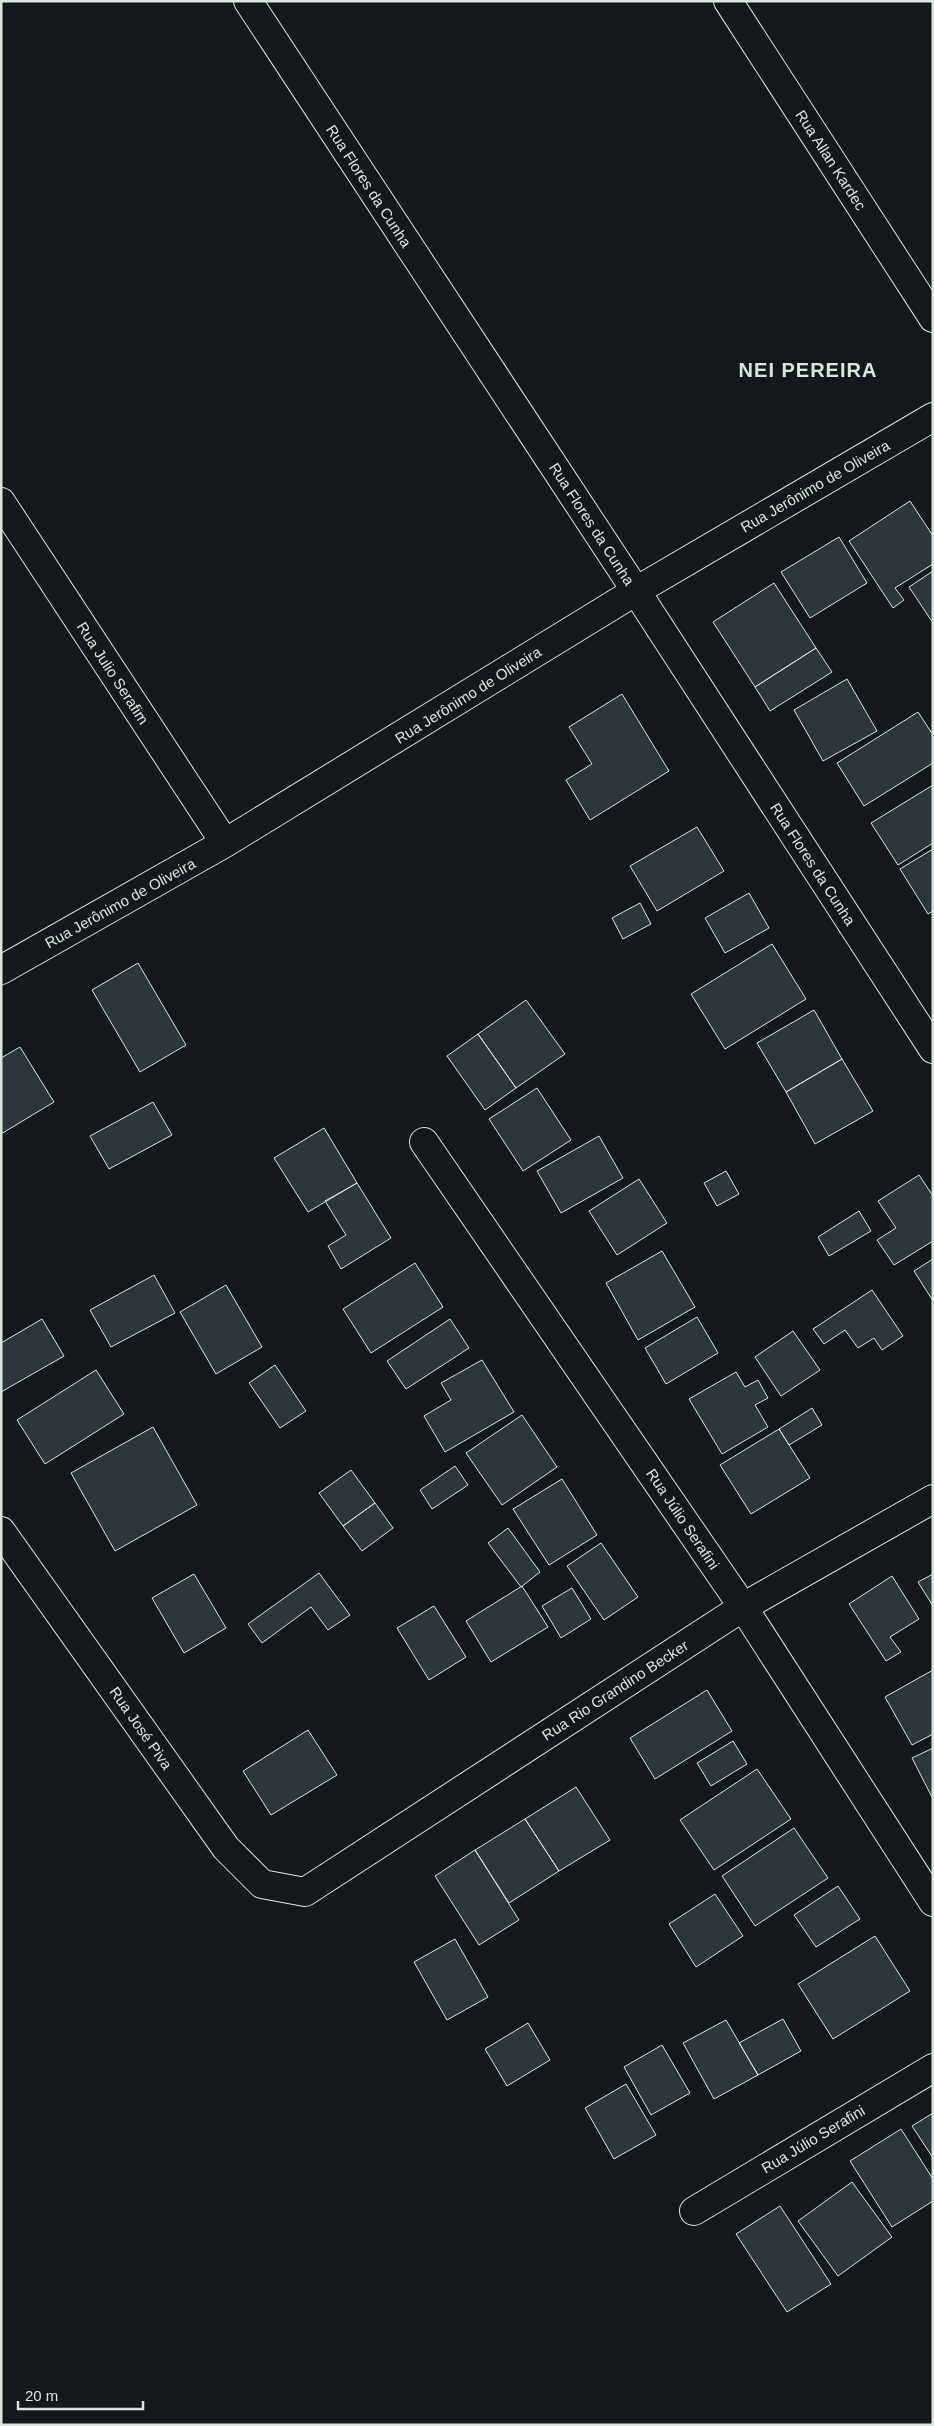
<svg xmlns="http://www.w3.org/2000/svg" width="934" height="2426" viewBox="0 0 934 2426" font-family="Helvetica,sans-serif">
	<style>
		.building { fill: #2c363c; stroke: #d8e6dc }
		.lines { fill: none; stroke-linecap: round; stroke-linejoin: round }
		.minor-casing { stroke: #d8e6dc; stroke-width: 30 }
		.minor { stroke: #14181c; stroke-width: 28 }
		.labels { text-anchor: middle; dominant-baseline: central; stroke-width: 4; stroke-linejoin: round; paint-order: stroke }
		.street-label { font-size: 15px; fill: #d8e6dc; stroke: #14181c }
		.district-label { font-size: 20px; font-weight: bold; letter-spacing: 1px; fill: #d8e6dc; stroke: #14181c }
	</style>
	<rect width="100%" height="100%" fill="#14181c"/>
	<path class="building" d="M910,501l23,35v28l-38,24 9,12 -11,8 -44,-67z
		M839,537l28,46 -57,35 -29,-46z
		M933,571v52l-24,-36z
		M774,583l42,65 -61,39 -42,-65z
		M816,648l16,24 -62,39 -15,-24z
		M847,679l30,52 -54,30 -29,-51z
		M622,694l47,77 -79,49 -24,-40 26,-16 -23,-37z
		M918,712l15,23v28l-69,43 -27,-43z
		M933,785v58l-35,22 -27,-42z
		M697,827l27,44 -67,40 -27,-45z
		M933,849v62l-5,3 -28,-45z
		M749,893l20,35 -44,25 -20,-35z
		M640,903l11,21 -28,15 -11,-21z
		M772,944l34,55 -81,50 -34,-55z
		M138,963l48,82 -46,27 -48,-82z
		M526,1000l39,54 -49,34 -38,-54z
		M814,1010l28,49 -56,33 -29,-49z
		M478,1034l38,54 -31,22 -38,-54z
		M20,1047l34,55 -53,32v-76z
		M842,1059l31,52 -58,33 -29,-52z
		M537,1088l34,52 -48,31 -34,-52z
		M153,1102l19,33 -63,34 -19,-33z
		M324,1128l33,55 -49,29 -34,-54z
		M599,1136l24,42 -62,35 -24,-42z
		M726,1171l13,23 -22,12 -13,-23z
		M919,1175l14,21v45l-39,24 -17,-25 19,-12 -18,-27z
		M639,1179l28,44 -50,32 -28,-44z
		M357,1183l34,55 -50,31 -13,-23 18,-11 -21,-34z
		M859,1211l12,20 -42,25 -11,-19z
		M662,1251l33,56 -57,33 -32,-57z
		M933,1259v42l-19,-30z
		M415,1263l28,44 -72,46 -28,-44z
		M154,1275l21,38 -64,34 -21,-37z
		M226,1285l36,62 -46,27 -36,-62z
		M872,1290l31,46 -21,14 -8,-12 -16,10 -13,-18 -21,14 -11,-15z
		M697,1317l21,36 -52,31 -21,-36z
		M42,1319l22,37 -63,36v-49z
		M450,1319l19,29 -63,41 -19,-28z
		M793,1331l27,39 -39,26 -26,-39z
		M482,1360l32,52 -69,40 -21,-36 27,-16 -10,-17z
		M275,1365l31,46 -26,17 -31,-45z
		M96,1370l28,44 -79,50 -28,-44z
		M736,1372l9,15 13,-7 10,18 -13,7 13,22 -46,27 -33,-55z
		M812,1408l10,17 -33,20 -10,-16z
		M522,1415l35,52 -55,38 -36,-52z
		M153,1427l44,78 -82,46 -44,-78z
		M779,1429l31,49 -59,36 -31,-49z
		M455,1466l13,19 -36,24 -12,-19z
		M351,1470l24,33 -32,23 -24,-33z
		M562,1479l35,56 -48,30 -36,-56z
		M375,1503l18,25 -31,23 -19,-25z
		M508,1528l32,44 -19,15 -33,-44z
		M601,1543l37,54 -34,23 -37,-54z
		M319,1573l31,42 -22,15 -17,-23 -49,36 -14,-19z
		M194,1574l32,54 -42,25 -32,-55z
		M933,1574v32l-15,-24z
		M892,1576l27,43 -29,18 11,15 -15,9 -37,-57z
		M522,1586l26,41 -57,35 -25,-41z
		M572,1588l19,31 -30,19 -19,-32z
		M434,1606l32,51 -37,23 -32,-52z
		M933,1670v64l-21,11 -27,-48z
		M707,1690l25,41 -77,48 -25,-41z
		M308,1730l29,45 -66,40 -28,-44z
		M733,1741l14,23 -36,22 -14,-23z
		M933,1748v51l-21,-41z
		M757,1769l34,50 -77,51 -34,-50z
		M576,1787l34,53 -51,31 -34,-52z
		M525,1819l34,52 -50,32 -34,-53z
		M794,1828l34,50 -73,48 -33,-50z
		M475,1850l44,70 -40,25 -44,-69z
		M838,1886l22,33 -44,28 -22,-32z
		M715,1894l28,42 -47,31 -27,-43z
		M875,1936l35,55 -77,48 -35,-55z
		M455,1939l33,58 -41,23 -33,-58z
		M783,2019l18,32 -43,24 -19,-32z
		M726,2020l32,55 -44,24 -31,-56z
		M528,2023l22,37 -43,26 -22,-37z
		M662,2045l28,48 -39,22 -27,-48z
		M626,2084l30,51 -42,24 -29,-51z
		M933,2113v45l-21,-32z
		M901,2129l32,50v22l-41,26 -42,-66z
		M852,2182l40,55 -54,39 -40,-55z
		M780,2206l51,78 -44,28 -51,-78z"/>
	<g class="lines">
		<g class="minor-casing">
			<path id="minor" d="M248,1l388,590 297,458
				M728,1l205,317
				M1,502l224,341
				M1,970l224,-127 411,-252 297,-174
				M424,1142l319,465 190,295
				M1,1531l225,317 36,36 43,8 438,-285 190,-108
				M694,2211l239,-143"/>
		</g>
		<use href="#minor" class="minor"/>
	</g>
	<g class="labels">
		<g class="street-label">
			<text transform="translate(831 160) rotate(57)">Rua Allan Kardec</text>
			<text transform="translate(369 186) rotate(57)">Rua Flores da Cunha</text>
			<text transform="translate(815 486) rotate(-30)">Rua Jerônimo de Oliveira</text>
			<text transform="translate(592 524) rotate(57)">Rua Flores da Cunha</text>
			<text transform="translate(113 673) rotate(57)">Rua Julio Serafim</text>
			<text transform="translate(468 695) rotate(-32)">Rua Jerônimo de Oliveira</text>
			<text transform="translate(813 864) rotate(57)">Rua Flores da Cunha</text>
			<text transform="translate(120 903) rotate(-29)">Rua Jerônimo de Oliveira</text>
			<text transform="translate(683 1519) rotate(56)">Rua Júlio Serafini</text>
			<text transform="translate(615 1690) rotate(-33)">Rua Rio Grandino Becker</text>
			<text transform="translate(141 1728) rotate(55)">Rua José Piva</text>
			<text transform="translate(813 2139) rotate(-31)">Rua Júlio Serafini</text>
		</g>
		<g class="district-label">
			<text x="808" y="370">NEI PEREIRA</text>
		</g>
	</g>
	<rect width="934" height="2426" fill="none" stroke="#d8e6dc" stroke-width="5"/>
	<path d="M18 2401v8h125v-8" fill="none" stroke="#d8e6dc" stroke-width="2.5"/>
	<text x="25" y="2401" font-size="15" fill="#d8e6dc" stroke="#14181c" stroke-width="4" paint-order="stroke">20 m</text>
</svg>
